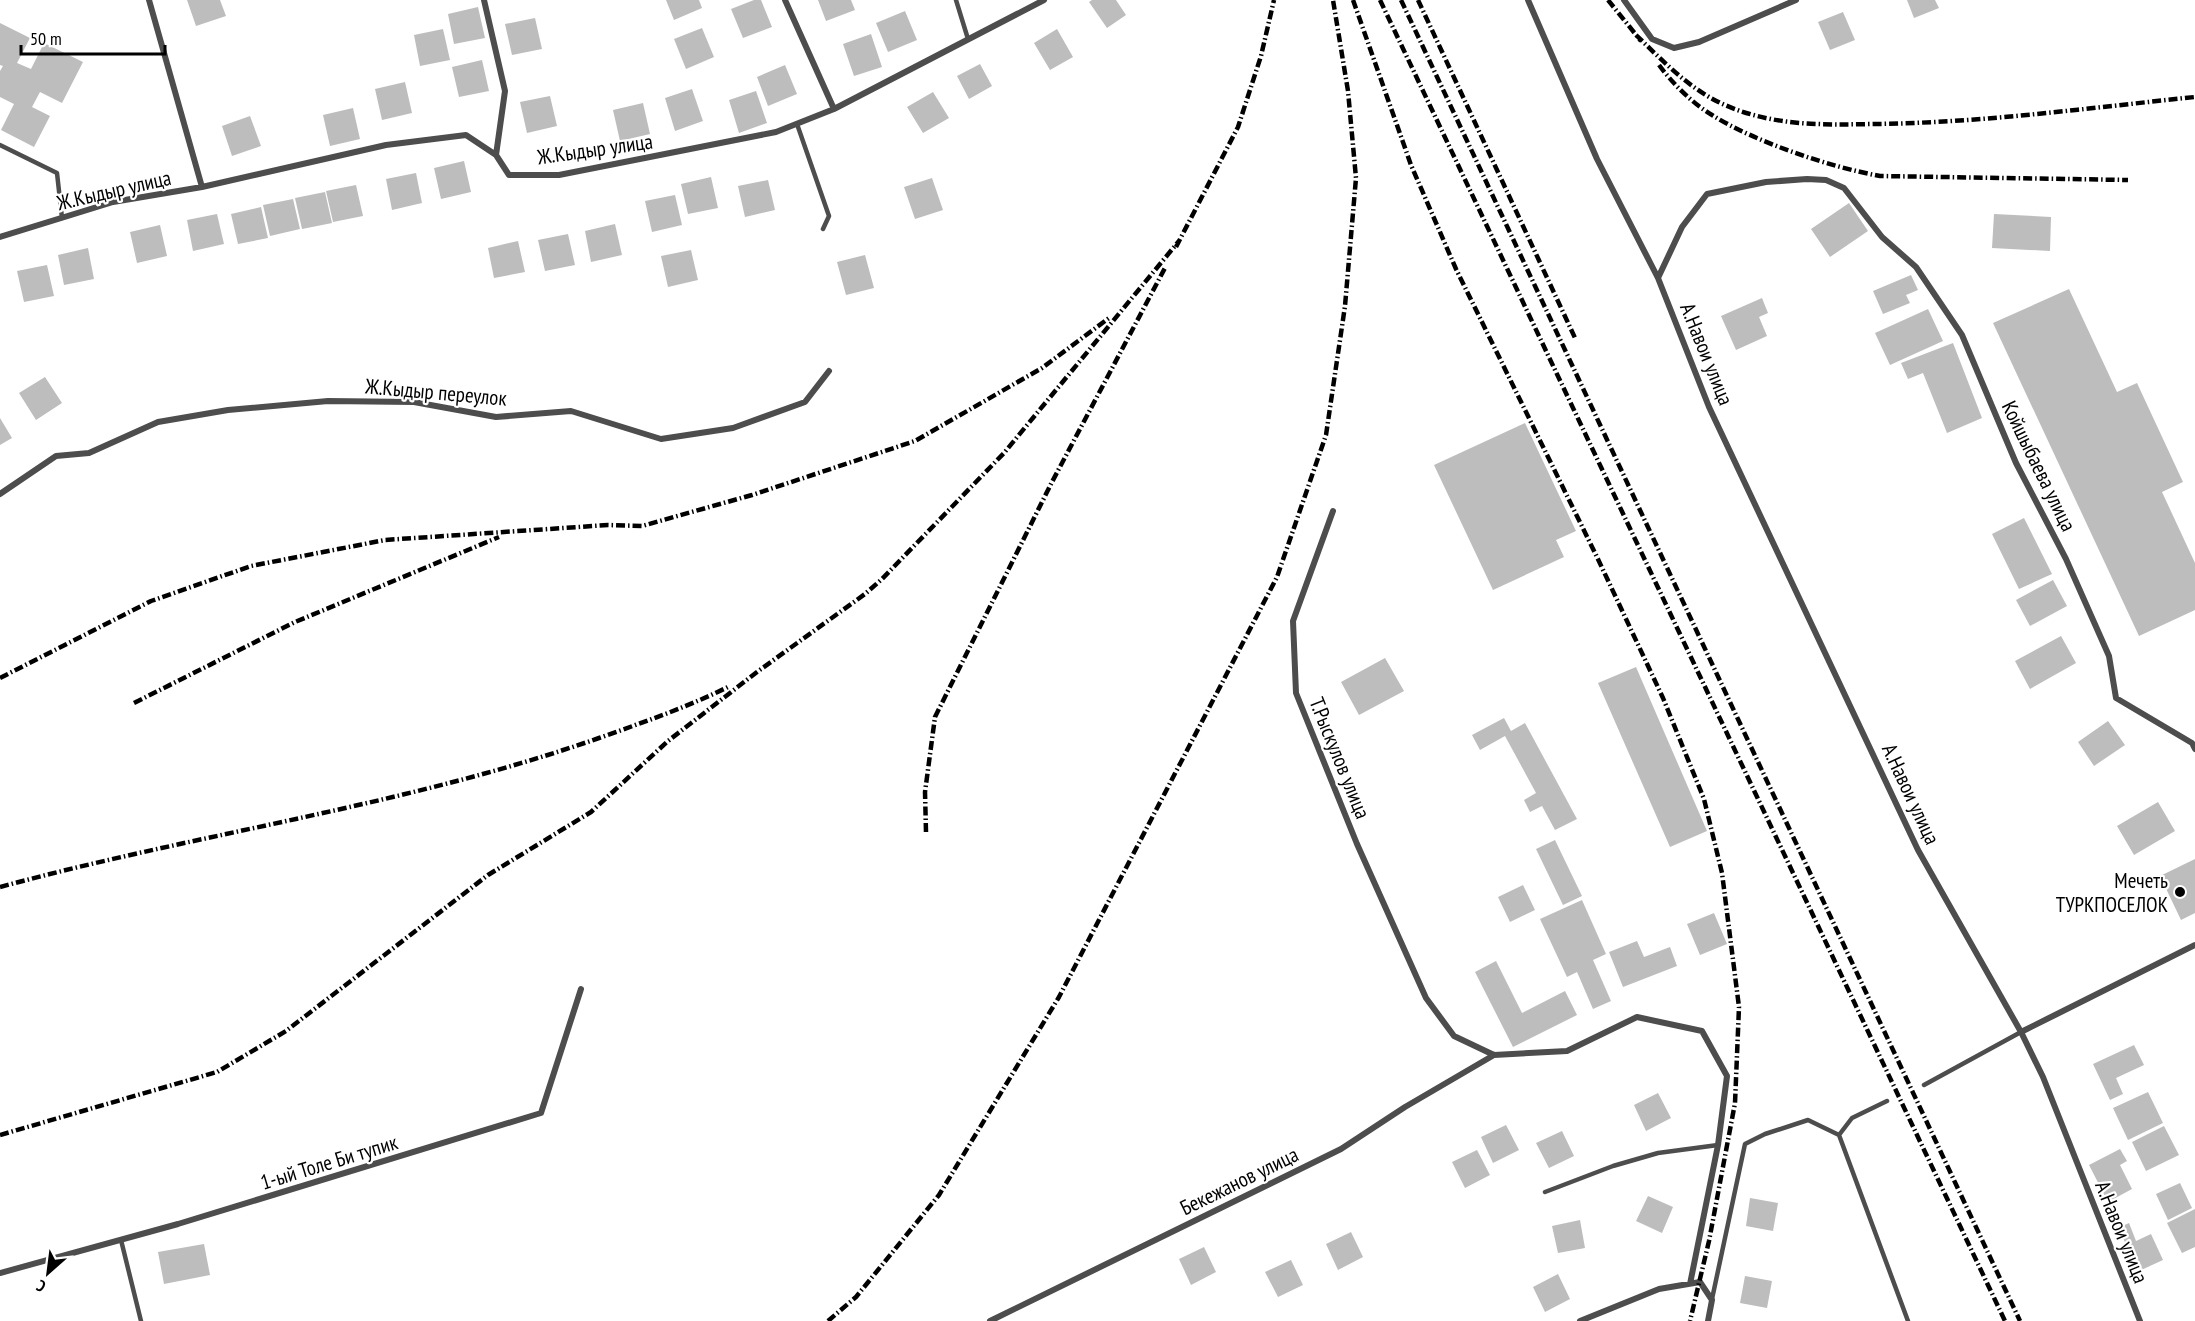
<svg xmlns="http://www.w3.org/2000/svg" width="2195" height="1321" viewBox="0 0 2195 1321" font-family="'PT Sans Narrow',sans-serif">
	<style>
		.building { fill: #bdbdbd }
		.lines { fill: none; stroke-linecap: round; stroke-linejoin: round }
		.service { stroke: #4d4d4d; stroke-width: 4.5 }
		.minor { stroke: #4d4d4d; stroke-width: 6 }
		.rail { stroke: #000; stroke-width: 4.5; stroke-dasharray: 9 3 1.5 3; stroke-linecap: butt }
		.poi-dot { fill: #000; stroke: #fff; stroke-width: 2 }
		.labels { text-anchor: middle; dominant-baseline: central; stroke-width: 4.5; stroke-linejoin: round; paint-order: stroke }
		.street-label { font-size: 21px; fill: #000; stroke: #fff }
		.poi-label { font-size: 21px; fill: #000; stroke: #fff; text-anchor: end }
	</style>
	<rect width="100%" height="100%" fill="#fff"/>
	<path class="building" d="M187,0h33l6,16 -30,10z
		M666,0h33l3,8 -28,12z
		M754,0h7l11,27 -29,11 -12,-29z
		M818,0h33l4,10 -29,11z
		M1092,0h24l10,15 -19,13 -18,-26z
		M1907,0h28l4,8 -25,10z
		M478,7l7,31 -31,6 -6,-30z
		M905,11l12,29 -29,12 -12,-29z
		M1843,12l12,28 -25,10 -12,-28z
		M535,18l7,31 -30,6 -7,-31z
		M0,23l30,15 -13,25 14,6 13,-26 39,19 -21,41 -22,-11 -8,15 18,9 -16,31 -33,-17 13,-26 -14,-7v-26l3,-5 -3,-1z
		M702,28l12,29 -28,12 -12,-30z
		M443,29l7,31 -30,6 -6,-31z
		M1057,29l16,28 -23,13 -16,-27z
		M871,34l11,33 -28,9 -11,-32z
		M482,60l7,31 -30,6 -7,-30z
		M980,64l12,22 -23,13 -12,-23z
		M785,65l12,29 -29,12 -11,-29z
		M405,82l7,31 -30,7 -7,-31z
		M692,89l11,32 -28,10 -10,-33z
		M756,91l11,32 -28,10 -10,-33z
		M933,92l16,26 -26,15 -16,-26z
		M550,96l7,30 -30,7 -7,-31z
		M643,103l7,31 -30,7 -7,-31z
		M353,108l7,31 -30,7 -7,-31z
		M250,116l11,30 -29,10 -10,-30z
		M464,161l7,31 -30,7 -7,-31z
		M416,173l6,30 -30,7 -6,-31z
		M711,177l7,31 -30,6 -7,-30z
		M932,178l11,32 -28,9 -11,-32z
		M768,180l7,30 -30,7 -7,-31z
		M356,185l7,31 -30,6 -7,-31z
		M325,192l7,31 -30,6 -7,-31z
		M675,195l7,30 -30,7 -7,-31z
		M293,199l7,30 -30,7 -7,-31z
		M1849,203l19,28 -38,26 -19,-28z
		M261,207l7,31 -30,6 -7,-30z
		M217,214l7,30 -31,7 -6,-31z
		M1994,214l57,3 -1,34 -58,-3z
		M615,224l7,31 -31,7 -6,-31z
		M160,225l7,31 -30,7 -7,-31z
		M568,234l7,31 -30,6 -7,-31z
		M518,241l7,31 -31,6 -6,-30z
		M88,248l6,31 -30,6 -6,-30z
		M691,250l7,30 -30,7 -7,-31z
		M865,255l9,33 -28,7 -9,-33z
		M47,265l7,31 -30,6 -7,-31z
		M1911,275l7,15 -12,5 4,8 -27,11 -10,-23z
		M2069,289l48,103 20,-9 46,99 -21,10 33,71v47l-56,26 -146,-313z
		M1762,298l6,15 -9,4 8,19 -31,14 -15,-34z
		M1928,309l15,32 -53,24 -15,-32z
		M1953,343l29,75 -35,15 -24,-60 -15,6 -7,-16z
		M45,377l17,26 -26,17 -17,-27z
		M0,418l12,20 -12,7z
		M1525,423l51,108 -20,9 8,17 -71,33 -59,-125z
		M2024,518l28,56 -33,15 -27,-55z
		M2053,580l14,26 -37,20 -14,-26z
		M2061,636l15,27 -46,26 -15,-28z
		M1385,658l19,33 -45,24 -18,-33z
		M1636,667l71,164 -37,16 -72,-164z
		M1504,718l7,13 14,-8 52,96 -22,11 -13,-24 -12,6 -6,-12 12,-7 -31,-57 -25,14 -8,-15z
		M2108,721l17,24 -31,21 -16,-24z
		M2158,802l17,29 -41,24 -17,-29z
		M1555,840l27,56 -19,9 -27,-56z
		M2195,859v54l-14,7 -21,-44z
		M1523,885l12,25 -25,12 -12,-25z
		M1582,900l24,54 -13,6 18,41 -18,8 -16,-37 -10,5 -27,-58z
		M1714,913l13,31 -27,11 -13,-31z
		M1637,941l7,16 26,-10 7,19 -54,21 -14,-35z
		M1496,961l26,52 43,-22 12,24 -64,32 -38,-75z
		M2134,1045l10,20 -28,13 7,16 -13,6 -17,-36z
		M2148,1092l15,31 -35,17 -15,-32z
		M1658,1093l13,25 -25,13 -12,-26z
		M1506,1125l13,25 -26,13 -12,-26z
		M2164,1126l15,29 -33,16 -14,-29z
		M1562,1131l12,25 -25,12 -13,-25z
		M2120,1149l7,12 -7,4 12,24 -24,13 -19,-37z
		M1477,1150l13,25 -25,13 -13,-26z
		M2180,1183l12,25 -24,12 -12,-26z
		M1648,1196l25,11 -11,26 -26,-12z
		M1750,1198l28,5 -5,28 -27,-5z
		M2195,1209v38l-13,6 -15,-30z
		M1580,1220l5,28 -27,5 -6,-27z
		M2129,1223l7,18 15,-7 12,26 -24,11 -21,-43z
		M1351,1232l12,25 -25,13 -12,-26z
		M204,1244l6,31 -46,9 -6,-32z
		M1204,1247l12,25 -25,13 -12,-26z
		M1291,1260l12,25 -25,12 -13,-25z
		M1558,1274l12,25 -25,13 -12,-25z
		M1745,1276l27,5 -5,27 -27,-5z"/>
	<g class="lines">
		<path class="service" d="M956,0l12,39
			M797,124l32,92 -6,13
			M0,145l57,28 5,45
			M1924,1085l97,-53
			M1839,1135l13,-17 35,-17
			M1545,1192l68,-26 45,-13 60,-8
			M121,1240l20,81
			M1712,1299l33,-155 20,-10 43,-14 31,15 69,186"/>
		<path class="minor" d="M149,0l53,187
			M484,0l21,91 -9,64
			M785,0l49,109
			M1528,0l69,159 61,119 51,129 209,443 103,182 22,45 97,244
			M1624,0l28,39 22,9 25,-6 97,-42
			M0,237l113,-35 89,-15 184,-42 80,-10 30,20 13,20h50l217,-43 58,-23 210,-109
			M1658,278l24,-51 25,-33 59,-12 41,-3 19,1 18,8 38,49 34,30 46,68 54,128 50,96 43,97 7,42 76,45 3,6
			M0,494l56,-38 33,-3 69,-31 70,-12 100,-9 86,1 82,15 75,-6 90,28 72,-11 72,-26 24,-31
			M1333,511l-40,110 3,72 61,151 69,154 28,38 40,19 73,-4 70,-34 65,14 25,45 -9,69 -28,139
			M2021,1032l174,-87
			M0,1273l178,-49 363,-111 40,-124
			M990,1321l351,-172 64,-42 89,-52
			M1580,1321l79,-32 41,-7 12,18 -4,21"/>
		<path class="rail" d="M1353,0l58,165 45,104 141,288 66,141 41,101 18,74 17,134 -4,96 -26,138 -19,80
			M1380,0l625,1321
			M1401,0l619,1321
			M1418,0l158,340
			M1608,0l33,41
			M1636,35c27,26 54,55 89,70 48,21 96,20 148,19 107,-1 215,-16 322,-27
			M1659,65c14,19 33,38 53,50 43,27 118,52 168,61l248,4
			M1176,247l62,-120 23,-71 13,-56
			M0,678l151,-77 100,-35 134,-26 223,-15 34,1 110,-31 163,-54 127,-73 67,-50
			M134,703l161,-81 204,-85
			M926,832l-1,-40 10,-75 117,-235 114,-216
			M0,887c199,-54 405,-81 599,-149 45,-16 89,-31 131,-52
			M0,1135l217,-63 69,-41 202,-156 103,-63 77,-71 89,-69 108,-78 17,-15 122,-126 175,-212
			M828,1321l28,-24 83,-102 120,-198 218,-420 49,-142 19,-129 11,-128 -8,-87 -15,-91"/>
	</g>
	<circle class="poi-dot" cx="2180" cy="892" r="6"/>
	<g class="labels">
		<g class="street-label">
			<text transform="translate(595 149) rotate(-8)">Ж.Кыдыр улица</text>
			<text transform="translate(114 190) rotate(-13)">Ж.Кыдыр улица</text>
			<text transform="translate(1707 354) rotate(68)">А.Навои улица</text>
			<text transform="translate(436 392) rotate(5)">Ж.Кыдыр переулок</text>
			<text transform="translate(2039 466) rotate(64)">Койшыбаева улица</text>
			<text transform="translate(1340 758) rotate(68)">Т.Рыскулов улица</text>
			<text transform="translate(1911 794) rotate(65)">А.Навои улица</text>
			<text transform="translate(329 1162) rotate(-17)">1-ый Толе Би тупик</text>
			<text transform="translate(1239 1181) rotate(-26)">Бекежанов улица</text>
			<text transform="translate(2122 1232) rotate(68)">А.Навои улица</text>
		</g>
		<g class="poi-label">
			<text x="2168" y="880">Мечеть<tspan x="2168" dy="24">ТУРКПОСЕЛОК</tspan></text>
		</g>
	</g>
	<g transform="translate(48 1273) rotate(208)" stroke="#ffffff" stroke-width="4.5" paint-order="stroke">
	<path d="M0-4.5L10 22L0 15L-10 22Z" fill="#000000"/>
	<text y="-9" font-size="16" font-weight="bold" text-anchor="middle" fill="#000000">С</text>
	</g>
	<path d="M21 45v9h144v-9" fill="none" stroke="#000000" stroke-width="3"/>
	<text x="30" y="45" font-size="18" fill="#000000" stroke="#ffffff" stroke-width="4.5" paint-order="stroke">50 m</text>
</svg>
